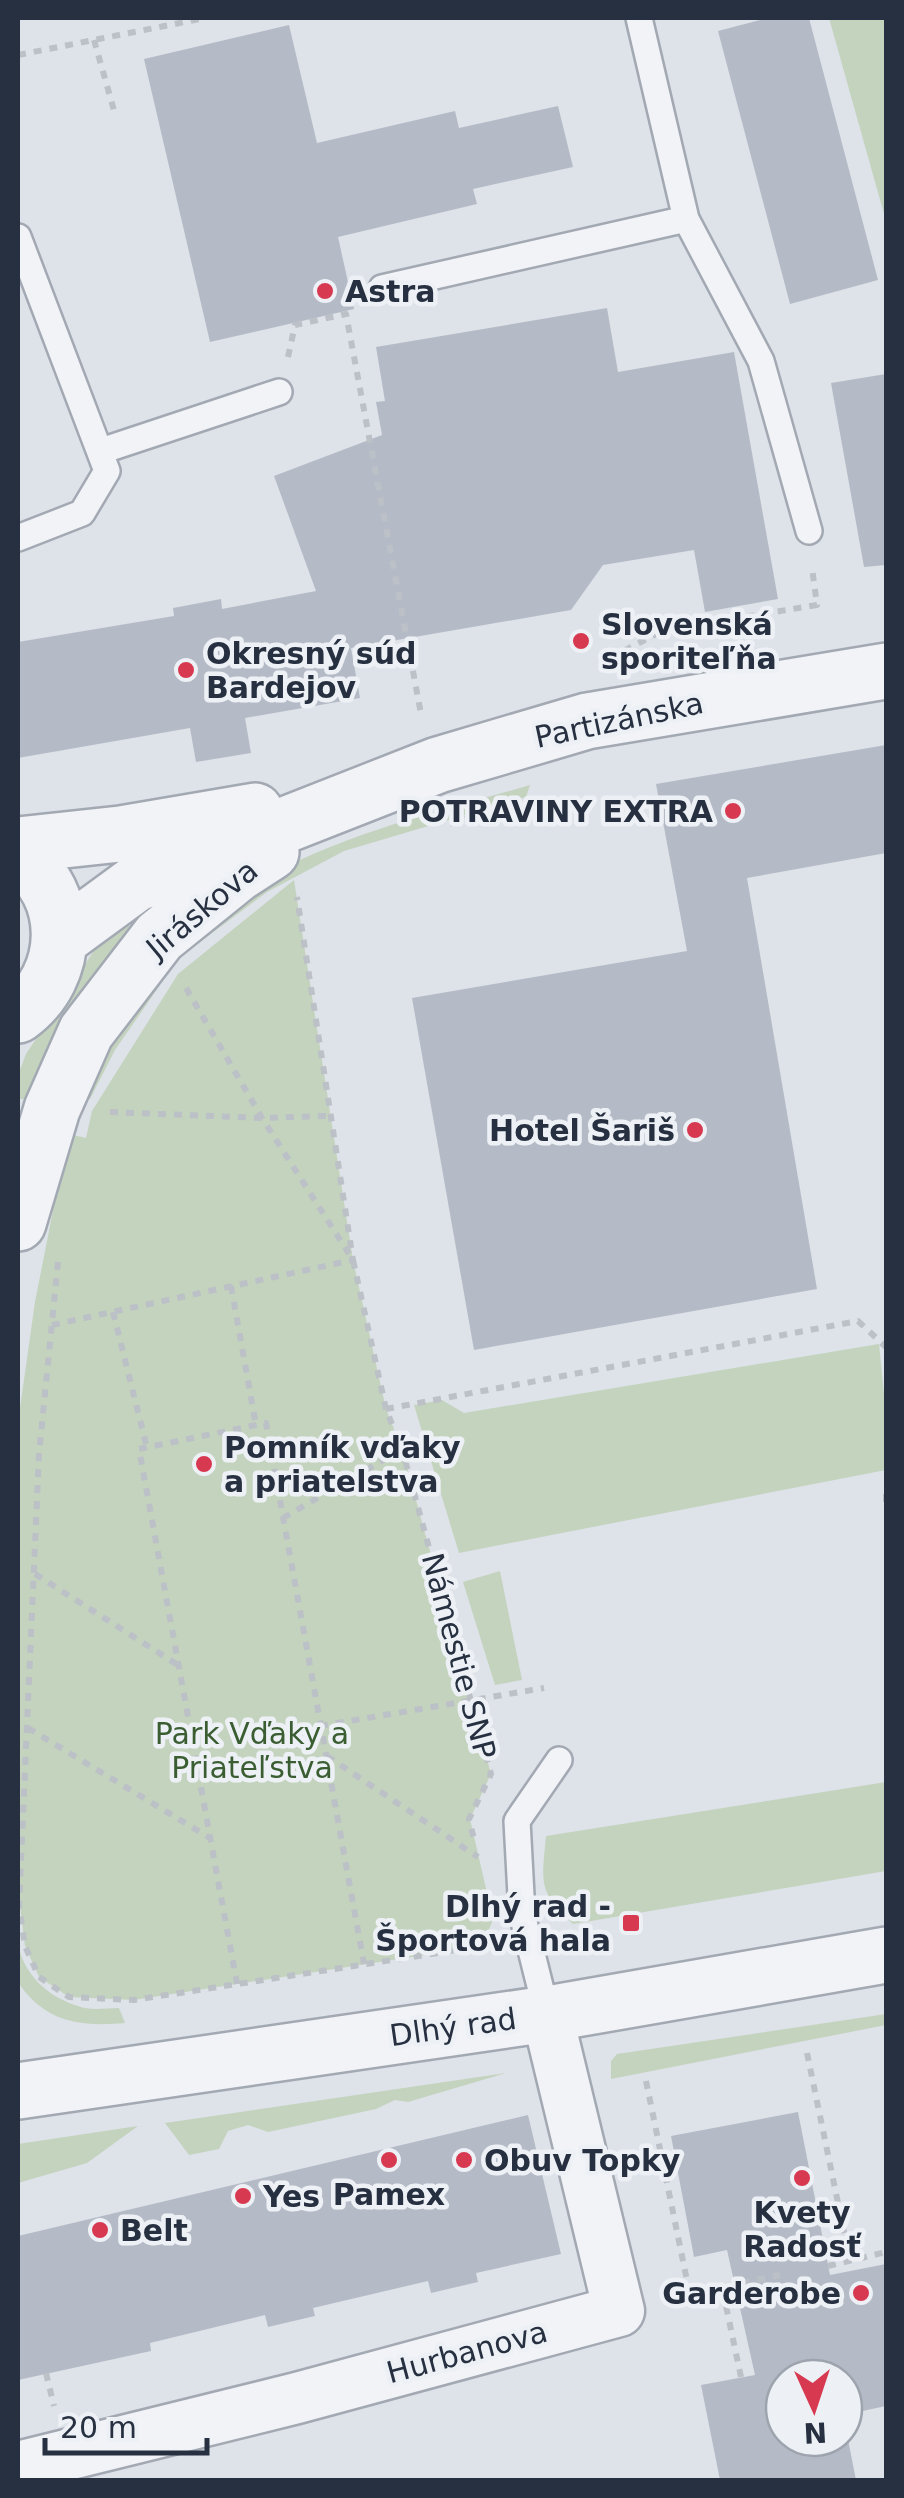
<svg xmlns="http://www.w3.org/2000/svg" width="904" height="2498" viewBox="0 0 904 2498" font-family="'DejaVu Sans',sans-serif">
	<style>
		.green { fill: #c4d3be }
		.building { fill: #b5bbc6 }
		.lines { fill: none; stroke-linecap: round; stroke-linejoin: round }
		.service-casing { stroke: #a3a9b3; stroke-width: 30 }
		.minor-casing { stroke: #a3a9b3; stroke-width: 55 }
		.tertiary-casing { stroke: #a3a9b3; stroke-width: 60 }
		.path { stroke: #bcc0c7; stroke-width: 6; stroke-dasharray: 8 8; stroke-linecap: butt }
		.service { stroke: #f1f3f7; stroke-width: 25 }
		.minor { stroke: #f1f3f7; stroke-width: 50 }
		.tertiary { stroke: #f1f3f7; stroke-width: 55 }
		.poi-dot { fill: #d73951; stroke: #edf1f6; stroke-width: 4 }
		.labels { text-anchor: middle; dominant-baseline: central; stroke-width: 9; stroke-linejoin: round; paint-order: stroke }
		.poi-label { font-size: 30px; font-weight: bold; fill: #263040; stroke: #edf1f6; text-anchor: start }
		.street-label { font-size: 30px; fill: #263040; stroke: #edf1f6 }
		.park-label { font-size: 30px; fill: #3a5d32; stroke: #edf1f6 }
	</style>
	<rect width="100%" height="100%" fill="#dee2e9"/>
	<path class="green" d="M829,18h57v203z
		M530,785l-4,12 -182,54 -77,41 -87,65 -3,-7c23,-20 45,-44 71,-61 83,-54 188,-76 282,-104z
		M294,880l59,380 33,149 16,40 89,325 -21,45 23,100 -10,27 -349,54 -65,-3 -30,-20 -14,-31 -7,-55v-469l17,-120 33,-168 18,4 6,-27 86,-137z
		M127,921l9,22 -92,156h-26v-24l8,-21 73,-111z
		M153,973l7,12 -45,65 -25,49 -11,2 14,-38z
		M879,1344l7,70v56l-427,83 -45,-148 28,-5 22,13z
		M500,1571l22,109 -27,5 -32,-103z
		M886,1782v89l-313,53c-36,-33 -31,-42 -27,-88z
		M18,1944c6,31 30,53 60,62 12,5 28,2 41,2l6,15c-45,4 -81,-1 -107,-41z
		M886,2014v11l-275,54v-18l6,-7z
		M506,2073l-98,29 -13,-2 -19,9 -108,23 -20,-7 -20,6 -9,18 -30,6 -24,-32z
		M138,2126l-51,37 -69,20v-39z"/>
	<path class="building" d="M768,18h41l69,262 -88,24 -72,-273z
		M289,25l28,118 138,-32 4,17 99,-22 15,61 -100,22 4,15 -139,33 16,72 -144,33 -66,-283z
		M607,308l11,64 116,-20 44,247 -73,13 -11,-62 -91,15 -32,45 -220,38 9,50 -115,20 6,35 -55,9 -6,-34 -172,30v-116l156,-26 -1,-8 48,-9 1,10 94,-18 -42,-115 108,-41 -6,-33 9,-1 -9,-54z
		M886,374v191l-22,2 -33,-184z
		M886,745v108l-139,25 70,411 -343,61 -62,-352 275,-47 -31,-167z
		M798,2112l32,163 56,-11v142l-42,9v-37h-60v60h60v-19l12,61h-136l-19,-95 54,-10 -28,-125 -33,7 -23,-121z
		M528,2115l33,139 -85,19 2,9 -47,11 -3,-12 -115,27 2,8 -47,11 -3,-12 -115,28 1,8 -133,29v-144z"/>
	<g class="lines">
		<g class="service-casing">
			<path id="service" d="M639,18l47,201 75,142 48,170
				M18,237l89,234 -25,42 -64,25
				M382,288l304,-69
				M101,451l178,-59
				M547,2014l-25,-100 -5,-93 42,-61"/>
		</g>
		<g class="minor-casing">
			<path id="minor" d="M18,2467l279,-69 322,-87 -72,-297"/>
		</g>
		<g class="tertiary-casing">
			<path id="tertiary" d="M18,845l102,-11 135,-23
				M18,856c56,38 54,120 0,159
				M60,939l75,-55 303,-119 149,-44 299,-50
				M18,1223l34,-114 34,-77 73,-95 78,-63 34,-22
				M18,2091l529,-77 339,-59"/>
		</g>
		<path class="path" d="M94,40l21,74
			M18,55l187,-37
			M288,357l7,-32 51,-11 75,400
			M610,658l54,-28 153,-25 -5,-37
			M450,824l31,-10
			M186,988l76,130 91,142 33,149 16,40 89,325 -22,45 5,20
			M110,1112l152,6 67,-2
			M58,1262l-19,192 -20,452 6,40 14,31 30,20 65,3 349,-54 3,-8
			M231,1286l25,139
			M113,1312l34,136
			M52,1325l301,-65 -56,-363
			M386,1409l472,-88 28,26
			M886,1494v10
			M283,1518l119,-69
			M35,1574l143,91
			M320,1726l224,-38
			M28,1728l182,110
			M327,1756l151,101
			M237,1984l-98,-535 127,-26 98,541
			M807,2053l43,208
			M646,2081l44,214
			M828,2266l58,-14
			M670,2300l52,-13
			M46,2373l8,33
			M741,2377l-19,-90 58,-12"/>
		<use href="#service" class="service"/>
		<use href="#minor" class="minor"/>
		<use href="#tertiary" class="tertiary"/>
	</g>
	<g class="poi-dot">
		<circle cx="325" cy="291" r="10"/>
		<circle cx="581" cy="641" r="10"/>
		<circle cx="186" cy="670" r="10"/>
		<circle cx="733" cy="811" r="10"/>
		<circle cx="695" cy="1130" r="10"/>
		<circle cx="204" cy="1464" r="10"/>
		<rect x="621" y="1913" width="20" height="20" rx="5"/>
		<circle cx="389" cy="2160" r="10"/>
		<circle cx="464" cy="2160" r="10"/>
		<circle cx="802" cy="2178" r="10"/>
		<circle cx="243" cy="2196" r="10"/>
		<circle cx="100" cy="2230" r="10"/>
		<circle cx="861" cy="2293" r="10"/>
	</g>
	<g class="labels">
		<g class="poi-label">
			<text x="345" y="291">Astra</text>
			<text x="601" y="624">Slovenská<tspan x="601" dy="34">sporiteľňa</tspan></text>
			<text x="206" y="653">Okresný súd<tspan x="206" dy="34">Bardejov</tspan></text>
			<text x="713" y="811" text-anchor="end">POTRAVINY EXTRA</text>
			<text x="675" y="1130" text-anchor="end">Hotel Šariš</text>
			<text x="224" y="1447">Pomník vďaky<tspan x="224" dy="34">a priatelstva</tspan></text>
			<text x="611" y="1906" text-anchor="end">Dlhý rad -<tspan x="611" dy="34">Športová hala</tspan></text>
			<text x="484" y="2160">Obuv Topky</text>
			<text x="389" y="2194" text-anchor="middle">Pamex</text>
			<text x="263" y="2196">Yes</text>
			<text x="802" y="2212" text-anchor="middle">Kvety<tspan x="802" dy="34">Radosť</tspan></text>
			<text x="120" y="2230">Belt</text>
			<text x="841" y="2293" text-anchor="end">Garderobe</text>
		</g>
		<g class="street-label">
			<text transform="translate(619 720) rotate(-12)">Partizánska</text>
			<text transform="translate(202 909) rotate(-40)">Jiráskova</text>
			<text transform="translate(459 1656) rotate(75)">Námestie SNP</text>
			<text transform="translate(453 2027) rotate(-8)">Dlhý rad</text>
			<text transform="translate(467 2352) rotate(-15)">Hurbanova</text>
		</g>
		<g class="park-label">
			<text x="252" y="1733">Park Vďaky a<tspan x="252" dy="34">Priateľstva</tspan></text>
		</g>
	</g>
	<rect width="904" height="2498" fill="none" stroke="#263040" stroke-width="40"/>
	<g transform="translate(814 2408) rotate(177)"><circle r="48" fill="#edf1f6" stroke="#9da4ad" stroke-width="2.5"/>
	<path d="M0-8L18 38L0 25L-18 38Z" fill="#d73951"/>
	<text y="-15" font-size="28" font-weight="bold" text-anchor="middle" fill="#263040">N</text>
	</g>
	<path d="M45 2438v15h162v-15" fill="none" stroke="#263040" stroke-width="5"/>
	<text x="60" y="2438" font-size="30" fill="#263040" stroke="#edf1f6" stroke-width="8" paint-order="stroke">20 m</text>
</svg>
